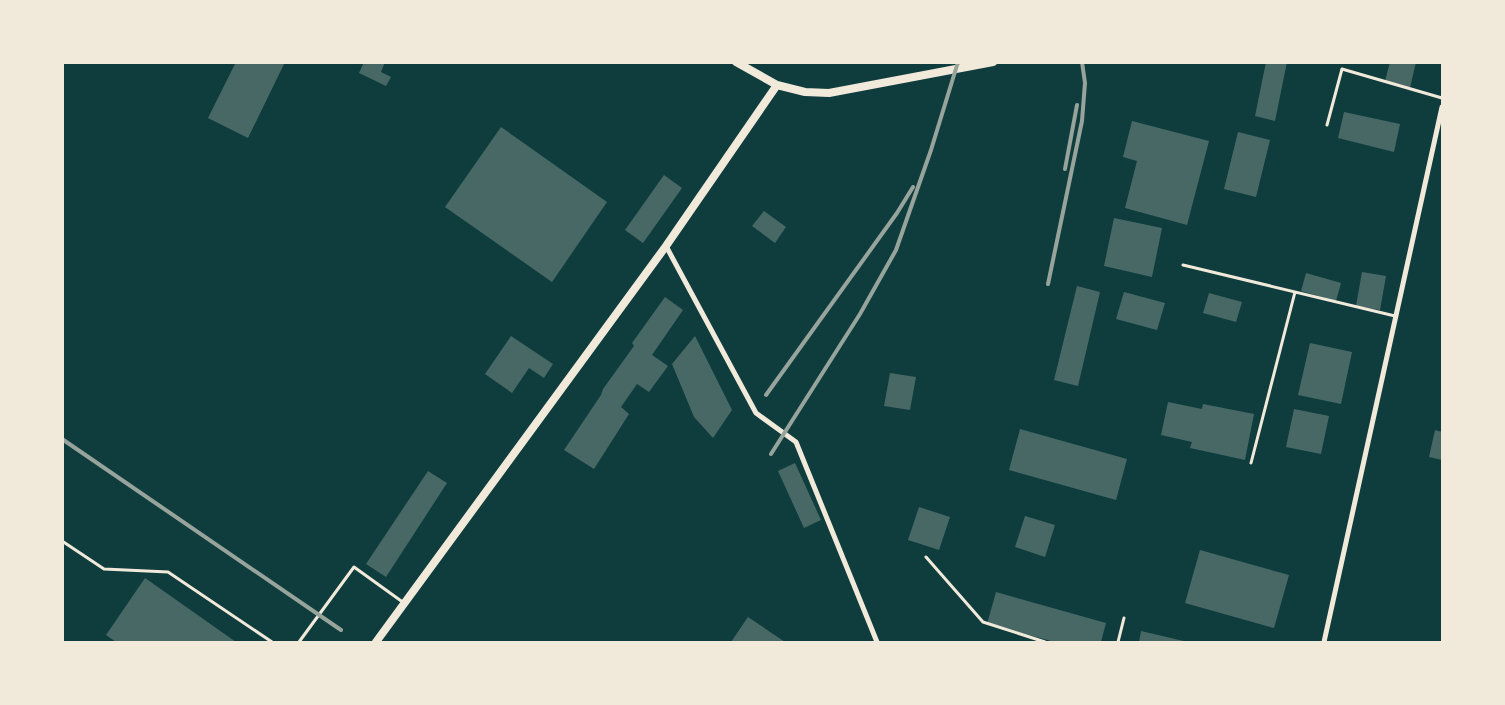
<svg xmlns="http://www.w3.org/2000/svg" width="1505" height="705" viewBox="0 0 1505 705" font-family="'PT Serif',serif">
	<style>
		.building { fill: #486865 }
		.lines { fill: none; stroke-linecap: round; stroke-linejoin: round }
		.service { stroke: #f1e9da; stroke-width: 3 }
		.minor { stroke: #f1e9da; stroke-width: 5 }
		.tertiary { stroke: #f1e9da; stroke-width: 8 }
		.rail { stroke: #97a49c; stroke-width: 4 }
	</style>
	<rect width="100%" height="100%" fill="#0f3d3e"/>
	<path class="building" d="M236,62h49l-37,76 -40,-20z
		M364,62h21l-4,10 10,5 -5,9 -27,-13z
		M1266,62h21l-12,59 -20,-5z
		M1390,62h26l-6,26 -25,-7z
		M1344,112l56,12 -6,28 -56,-14z
		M1132,121l77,20 -22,84 -62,-17 12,-47 -14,-4z
		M501,127l106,75 -55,80 -107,-75z
		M1238,132l32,8 -14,57 -32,-8z
		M664,175l18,13 -39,55 -18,-13z
		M764,211l22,16 -11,16 -23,-17z
		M1114,218l48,10 -10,49 -48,-11z
		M1362,272l24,4 -6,34 -24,-4z
		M1306,273l35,10 -5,18 -35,-10z
		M1077,286l23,6 -22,94 -24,-6z
		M1124,292l41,11 -8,27 -41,-11z
		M1209,293l33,9 -6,20 -33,-9z
		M665,297l18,13 -31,45 16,11 -19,26 -12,-8 -16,23 8,7 -35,55 -30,-19 37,-55 2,-6 31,-43 -2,-3z
		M511,336l42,28 -9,14 -15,-10 -17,25 -27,-19z
		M695,336l37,74 -19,28 -19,-21 -22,-53z
		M1310,343l42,9 -11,52 -43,-9z
		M890,373l26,4 -6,33 -26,-4z
		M1168,402l34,7 1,-5 51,10 -9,46 -55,-12 2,-6 -31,-7z
		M1294,409l35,7 -8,38 -35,-7z
		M1020,429l107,30 -11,41 -107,-30z
		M1435,430l7,2v28l-13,-3z
		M795,463l26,57 -17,8 -26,-57z
		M428,471l19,12 -61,94 -20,-13z
		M919,507l31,10 -11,33 -31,-10z
		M1025,516l30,9 -10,32 -30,-10z
		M1200,550l89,25 -15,53 -89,-25z
		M145,578l91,64h-120l-10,-7z
		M996,592l110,31 -5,19h-46l-68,-18z
		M748,617l37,25h-54z
		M1141,631l47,11h-49z"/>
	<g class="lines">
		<path class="service" d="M1327,125l15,-56 100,29
			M1183,265l212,51
			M1251,463l44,-171
			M62,541l42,28 64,3 104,70
			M926,557l57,65 62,20
			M299,642l55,-75 50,36
			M1118,642l6,-24"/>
		<path class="minor" d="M666,246l90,167 40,29 81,200
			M1324,642l118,-535"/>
		<path class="tertiary" d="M736,62l41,23 28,7 24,1 164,-31
			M376,642l290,-396 111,-161"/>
		<path class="rail" d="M1065,169l12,-64
			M1048,284l34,-163 3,-38 -3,-21
			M766,395l131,-182 16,-26
			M62,439l279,191
			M771,454l89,-140 36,-64 35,-100 27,-88"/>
	</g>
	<rect width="1505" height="705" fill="none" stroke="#f1e9da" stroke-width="128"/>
</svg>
